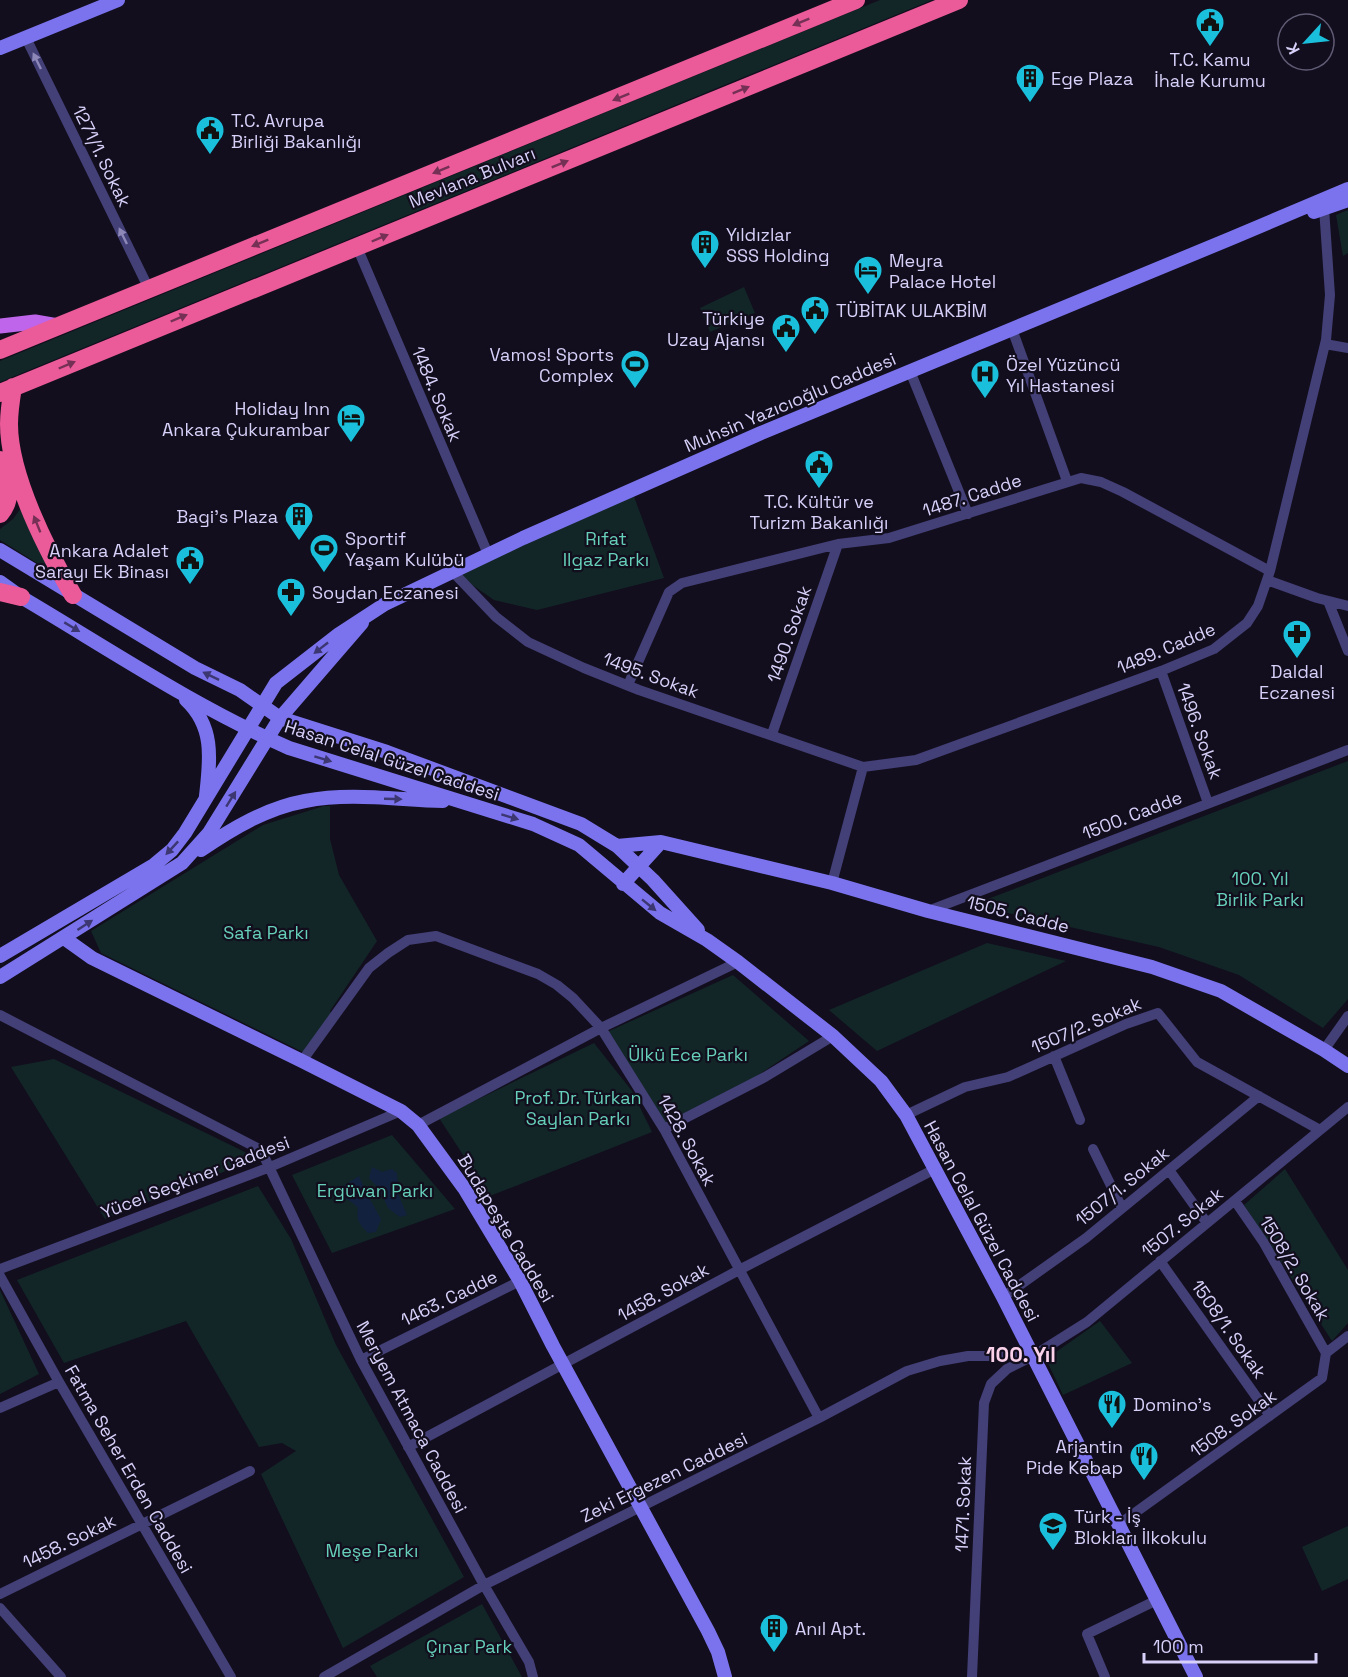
<svg xmlns="http://www.w3.org/2000/svg" width="1348" height="1677" viewBox="0 0 1348 1677" font-family="'Space Grotesk',sans-serif">
	<style>
		.green { fill: #122627 }
		.water { fill: #12213e }
		.lines { fill: none; stroke-linecap: round; stroke-linejoin: round }
		.street { stroke: #433f77; stroke-width: 10 }
		.secondary { stroke: #7b73ee; stroke-width: 14 }
		.primary { stroke: #bf65ec; stroke-width: 15 }
		.highway { stroke: #eb5a99; stroke-width: 18 }
		.oneway { fill: #743055 }
		.oneway2 { fill: #8d88b8 }
		.oneway3 { fill: #3c3671 }
		.labels { text-anchor: middle; dominant-baseline: central; stroke-width: 4.5; stroke-linejoin: round; paint-order: stroke }
		.poi-label { font-size: 18px; fill: #d7d0f9; stroke: #120e1d; text-anchor: start }
		.street-label { font-size: 18px; fill: #d7d0f9; stroke: #120e1d }
		.park-label { font-size: 18px; fill: #66d0ba; stroke: #120e1d }
		.quarter-label { font-size: 21px; font-weight: bold; fill: #fad2ea; stroke: #120e1d }
	</style>
	<rect width="100%" height="100%" fill="#120e1d"/>
	<path class="green" d="M880,0h52l-932,382v-21z
		M1348,210v43l-5,3 -7,-41z
		M744,287l11,26 -45,19 -10,-24z
		M632,491l32,87 -127,32 -43,-10 -42,-29z
		M21,508l32,65 -53,-33v-11l13,-10z
		M1348,761v238l-25,29 -84,-53 -80,-28 -187,-42z
		M324,806h6v33l9,36 38,66 -47,70 3,5 -24,39 -208,-102 -10,-22 172,-106z
		M987,943l79,18 -189,90 -48,-41z
		M733,975l76,66 -64,43 -78,42 -60,-94z
		M594,1043l38,48 20,41 -162,64 -51,-78z
		M54,1059l195,95 2,7 -146,58 -94,-152z
		M392,1135l63,74 -123,44 -40,-78z
		M1285,1169l63,101v53l-16,18 -88,-136z
		M258,1186l33,53 45,106 128,232 -121,71 -82,-174 35,-23 -14,-8 -23,4 -73,-126 -122,42 -47,-83z
		M0,1290l39,84 -39,20z
		M1100,1321l32,42 -69,32 -17,-36z
		M1348,1526v53l-26,12 -20,-44z
		M482,1604l40,73h-145l-7,-11z"/>
	<path class="water" d="M372,1167l10,5 10,-3 5,4 2,23 8,19 -7,2 -12,-9 -8,-18 -11,-12z
		M359,1176c6,15 14,29 22,43l-5,13 -8,1c-9,-9 -12,-13 -10,-25l-5,-5 -10,-6 -3,-9z"/>
	<g class="lines">
		<path class="street" d="M26,38l123,251
			M357,247l131,307
			M1012,329l55,152
			M1325,344l23,4
			M910,371l58,143
			M452,571l44,46 32,25 56,26 55,22 224,77
			M1267,580l50,18 31,8
			M1328,601l20,50
			M1161,671l47,132
			M628,685l41,-93 13,-9 156,-39 51,-6 192,-60 20,4 22,10 147,79
			M772,734l66,-190
			M832,883l31,-116 53,-7 245,-89 53,-22 33,-26 11,-17 12,-35 56,-231 4,-45 -6,-87
			M928,911l420,-161
			M0,1015l261,135 100,210 123,225 45,77 4,15
			M1324,1050l24,-34
			M1054,1056l26,64
			M302,1061l67,-93 19,-15 20,-13 28,-4 102,38 19,11 16,13 28,30 63,101 155,289
			M906,1115l59,-28 43,-10 118,-53 32,-11 39,49 123,68
			M418,1125l183,-97 137,-66
			M664,1129l101,-52 68,-41
			M1093,1149l29,59
			M1169,1170l38,53
			M1235,1201l29,42 62,110
			M1160,1261l110,155
			M0,1269l270,-102 131,-56
			M0,1276l59,106 172,295
			M1003,1297l83,-59 173,-142
			M361,1360l159,-79
			M0,1408l59,-26
			M408,1447l331,-177 196,-101
			M1118,1525l204,-147 4,-25 22,-17
			M0,1594l250,-123
			M0,1608l61,69
			M324,1677l160,-92 335,-167 88,-47 33,-10 28,-5h65
			M972,1677l12,-274 7,-19 16,-15 26,-13 54,-34 261,-215
			M1105,1677l-18,-43 70,-34"/>
		<path class="secondary" d="M0,48l118,-48
			M1314,212l34,-12
			M0,550l195,118 45,22 40,28 107,34 194,72 36,22 36,34 45,50
			M0,582l21,15c88,52 174,110 268,151l244,76 46,21 81,68 47,27 31,22 95,74 48,45 25,34 97,182 193,380
			M186,700c29,27 24,60 20,96
			M617,846l44,-4 171,41 96,28 224,56 69,24 103,59 24,16
			M201,850c32,-22 66,-42 104,-49 45,-9 93,-1 138,0
			M623,884l38,-42
			M64,938l28,20 210,103 99,50 17,14 46,63 56,93 33,65 155,285 10,21 7,25
			M0,956l154,-91 18,-15 13,-17 91,-150 63,-49 46,-30 138,-66 238,-105 471,-195 116,-49
			M0,977l182,-114 27,-30 71,-115 82,-95"/>
		<path class="primary" d="M0,326l35,-4 23,4"/>
		<path class="highway" d="M0,350l856,-350
			M13,387c-2,12 -4,25 -4,37 0,52 38,126 64,171
			M0,393l959,-393
			M0,460c8,17 14,38 0,54
			M0,592l21,5"/>
	</g>
	<defs><path id="oneway-solid" d="M-6-.8H1V-3.2L6.5 0L1 3.2V.8H-6Z" transform="scale(1.5)"/></defs>
	<g class="oneway">
		<use href="#oneway-solid" transform="translate(801 22) rotate(158)"/>
		<use href="#oneway-solid" transform="translate(741 90) rotate(-22)"/>
		<use href="#oneway-solid" transform="translate(621 97) rotate(158)"/>
		<use href="#oneway-solid" transform="translate(560 164) rotate(-22)"/>
		<use href="#oneway-solid" transform="translate(441 170) rotate(158)"/>
		<use href="#oneway-solid" transform="translate(380 238) rotate(-23)"/>
		<use href="#oneway-solid" transform="translate(260 243) rotate(158)"/>
		<use href="#oneway-solid" transform="translate(179 318) rotate(-23)"/>
		<use href="#oneway-solid" transform="translate(67 365) rotate(-23)"/>
		<use href="#oneway-solid" transform="translate(37 524) rotate(-112)"/>
	</g>
	<g class="oneway2">
		<use href="#oneway-solid" transform="translate(37 61) rotate(-116)"/>
		<use href="#oneway-solid" transform="translate(123 236) rotate(-116)"/>
	</g>
	<g class="oneway3">
		<use href="#oneway-solid" transform="translate(72 627) rotate(31)"/>
		<use href="#oneway-solid" transform="translate(321 648) rotate(142)"/>
		<use href="#oneway-solid" transform="translate(211 676) rotate(-154)"/>
		<use href="#oneway-solid" transform="translate(323 759) rotate(17)"/>
		<use href="#oneway-solid" transform="translate(231 799) rotate(-58)"/>
		<use href="#oneway-solid" transform="translate(393 799) rotate(2)"/>
		<use href="#oneway-solid" transform="translate(510 817) rotate(17)"/>
		<use href="#oneway-solid" transform="translate(172 848) rotate(133)"/>
		<use href="#oneway-solid" transform="translate(649 905) rotate(39)"/>
		<use href="#oneway-solid" transform="translate(85 925) rotate(-33)"/>
	</g>
	<defs>
		<g id="civic-pin" transform="scale(1.5)"><path d="M0 17L-7.5 6A9.5 9.5 0 1 1 7.5 6Z" fill="#1ac0db" stroke="#120e1d"/><path d="M-.6-6.5H3V-4.5H.6V-3L4-1V1h2V6H-6V1h2V-1L-.6-3ZM-1.2 2.5V6h2.4V2.5Z" fill="#111"/></g>
		<g id="building-pin" transform="scale(1.5)"><path d="M0 17L-7.5 6A9.5 9.5 0 1 1 7.5 6Z" fill="#1ac0db" stroke="#120e1d"/><path d="M-4-6H4V6H1V3H-1V6H-4ZM-2.5-4.3h1.7v1.8h-1.7ZM.8-4.3h1.7v1.8H.8ZM-2.5-1h1.7V.8h-1.7ZM.8-1h1.7V.8H.8Z" fill="#111"/></g>
		<g id="hotel-pin" transform="scale(1.5)"><path d="M0 17L-7.5 6A9.5 9.5 0 1 1 7.5 6Z" fill="#1ac0db" stroke="#120e1d"/><path d="M-6-4.5h1.5V1H6V5H4.5V3h-9V5H-6ZM-4 0a1.8 1.8 0 1 1 3.6 0ZM.5 0V-2.5h3Q6-2.5 6 0Z" fill="#111"/></g>
		<g id="stadium-pin" transform="scale(1.5)"><path d="M0 17L-7.5 6A9.5 9.5 0 1 1 7.5 6Z" fill="#1ac0db" stroke="#120e1d"/><path d="M0-5a6.5 5 0 1 0 0 10a6.5 5 0 1 0 0-10ZM-3.5-1.8h7v3.6h-7Z" fill="#111"/></g>
		<g id="hospital-pin" transform="scale(1.5)"><path d="M0 17L-7.5 6A9.5 9.5 0 1 1 7.5 6Z" fill="#1ac0db" stroke="#120e1d"/><path d="M-5-5h3v3.5h4V-5h3V5h-3V1.5h-4V5h-3Z" fill="#111"/></g>
		<g id="pharmacy-pin" transform="scale(1.5)"><path d="M0 17L-7.5 6A9.5 9.5 0 1 1 7.5 6Z" fill="#1ac0db" stroke="#120e1d"/><path d="M-2-6h4v4h4v4h-4v4h-4v-4h-4v-4h4Z" fill="#111"/></g>
		<g id="restaurant-pin" transform="scale(1.5)"><path d="M0 17L-7.5 6A9.5 9.5 0 1 1 7.5 6Z" fill="#1ac0db" stroke="#120e1d"/><path d="M-5-6h1v4h1v-4h1v4h1v-4h1v5L-1.5 .5V6h-2V.5L-5-1ZM5-6V6H3V1.5H1.5Q1.5-4 5-6Z" fill="#111"/></g>
		<g id="school-pin" transform="scale(1.5)"><path d="M0 17L-7.5 6A9.5 9.5 0 1 1 7.5 6Z" fill="#1ac0db" stroke="#120e1d"/><path d="M0-5L7-2L0 1L-7-2ZM-4 1L0 2.5L4 1V4Q0 6-4 4Z" fill="#111"/></g>
	</defs>
	<g fill-rule="evenodd">
		<use href="#civic-pin" x="1210" y="22"/>
		<use href="#building-pin" x="1030" y="78"/>
		<use href="#civic-pin" x="210" y="130"/>
		<use href="#building-pin" x="705" y="244"/>
		<use href="#hotel-pin" x="868" y="270"/>
		<use href="#civic-pin" x="815" y="310"/>
		<use href="#civic-pin" x="786" y="328"/>
		<use href="#stadium-pin" x="635" y="364"/>
		<use href="#hospital-pin" x="985" y="374"/>
		<use href="#hotel-pin" x="351" y="418"/>
		<use href="#civic-pin" x="819" y="464"/>
		<use href="#building-pin" x="299" y="516"/>
		<use href="#stadium-pin" x="324" y="548"/>
		<use href="#civic-pin" x="190" y="560"/>
		<use href="#pharmacy-pin" x="291" y="592"/>
		<use href="#pharmacy-pin" x="1297" y="634"/>
		<use href="#restaurant-pin" x="1112" y="1404"/>
		<use href="#restaurant-pin" x="1144" y="1456"/>
		<use href="#school-pin" x="1053" y="1526"/>
		<use href="#building-pin" x="774" y="1628"/>
	</g>
	<g class="labels">
		<g class="poi-label">
			<text x="1210" y="59" text-anchor="middle">T.C. Kamu<tspan x="1210" dy="21">İhale Kurumu</tspan></text>
			<text x="1051" y="78">Ege Plaza</text>
			<text x="231" y="120">T.C. Avrupa<tspan x="231" dy="21">Birliği Bakanlığı</tspan></text>
			<text x="726" y="234">Yıldızlar<tspan x="726" dy="21">SSS Holding</tspan></text>
			<text x="889" y="260">Meyra<tspan x="889" dy="21">Palace Hotel</tspan></text>
			<text x="836" y="310">TÜBİTAK ULAKBİM</text>
			<text x="765" y="318" text-anchor="end">Türkiye<tspan x="765" dy="21">Uzay Ajansı</tspan></text>
			<text x="614" y="354" text-anchor="end">Vamos! Sports<tspan x="614" dy="21">Complex</tspan></text>
			<text x="1006" y="364">Özel Yüzüncü<tspan x="1006" dy="21">Yıl Hastanesi</tspan></text>
			<text x="330" y="408" text-anchor="end">Holiday Inn<tspan x="330" dy="21">Ankara Çukurambar</tspan></text>
			<text x="819" y="501" text-anchor="middle">T.C. Kültür ve<tspan x="819" dy="21">Turizm Bakanlığı</tspan></text>
			<text x="278" y="516" text-anchor="end">Bagi's Plaza</text>
			<text x="345" y="538">Sportif<tspan x="345" dy="21">Yaşam Kulübü</tspan></text>
			<text x="169" y="550" text-anchor="end">Ankara Adalet<tspan x="169" dy="21">Sarayı Ek Binası</tspan></text>
			<text x="312" y="592">Soydan Eczanesi</text>
			<text x="1297" y="671" text-anchor="middle">Daldal<tspan x="1297" dy="21">Eczanesi</tspan></text>
			<text x="1133" y="1404">Domino's</text>
			<text x="1123" y="1446" text-anchor="end">Arjantin<tspan x="1123" dy="21">Pide Kebap</tspan></text>
			<text x="1074" y="1516">Türk - İş<tspan x="1074" dy="21">Blokları İlkokulu</tspan></text>
			<text x="795" y="1628">Anıl Apt.</text>
		</g>
		<g class="street-label">
			<text transform="translate(102 156) rotate(64)">1271/1. Sokak</text>
			<text transform="translate(472 177) rotate(-22)">Mevlana Bulvarı</text>
			<text transform="translate(437 394) rotate(67)">1484. Sokak</text>
			<text transform="translate(790 402) rotate(-23)">Muhsin Yazıcıoğlu Caddesi</text>
			<text transform="translate(972 495) rotate(-18)">1487. Cadde</text>
			<text transform="translate(789 634) rotate(-71)">1490. Sokak</text>
			<text transform="translate(1166 648) rotate(-23)">1489. Cadde</text>
			<text transform="translate(651 675) rotate(20)">1495. Sokak</text>
			<text transform="translate(1200 731) rotate(70)">1496. Sokak</text>
			<text transform="translate(392 760) rotate(18)">Hasan Celal Güzel Caddesi</text>
			<text transform="translate(1132 815) rotate(-21)">1500. Cadde</text>
			<text transform="translate(1018 914) rotate(14)">1505. Cadde</text>
			<text transform="translate(1086 1025) rotate(-23)">1507/2. Sokak</text>
			<text transform="translate(687 1140) rotate(61)">1428. Sokak</text>
			<text transform="translate(195 1177) rotate(-21)">Yücel Seçkiner Caddesi</text>
			<text transform="translate(1122 1186) rotate(-39)">1507/1. Sokak</text>
			<text transform="translate(982 1221) rotate(62)">Hasan Celal Güzel Caddesi</text>
			<text transform="translate(1182 1222) rotate(-39)">1507. Sokak</text>
			<text transform="translate(506 1228) rotate(59)">Budapeşte Caddesi</text>
			<text transform="translate(1295 1268) rotate(59)">1508/2. Sokak</text>
			<text transform="translate(663 1292) rotate(-29)">1458. Sokak</text>
			<text transform="translate(449 1298) rotate(-26)">1463. Cadde</text>
			<text transform="translate(1229 1329) rotate(55)">1508/1. Sokak</text>
			<text transform="translate(412 1417) rotate(62)">Meryem Atmaca Caddesi</text>
			<text transform="translate(1233 1423) rotate(-36)">1508. Sokak</text>
			<text transform="translate(129 1469) rotate(60)">Fatma Seher Erden Caddesi</text>
			<text transform="translate(664 1477) rotate(-26)">Zeki Ergezen Caddesi</text>
			<text transform="translate(963 1504) rotate(-88)">1471. Sokak</text>
			<text transform="translate(69 1541) rotate(-26)">1458. Sokak</text>
		</g>
		<g class="park-label">
			<text x="606" y="538">Rıfat<tspan x="606" dy="21">Ilgaz Parkı</tspan></text>
			<text x="1260" y="878">100. Yıl<tspan x="1260" dy="21">Birlik Parkı</tspan></text>
			<text x="266" y="932">Safa Parkı</text>
			<text x="688" y="1054">Ülkü Ece Parkı</text>
			<text x="578" y="1097">Prof. Dr. Türkan<tspan x="578" dy="21">Saylan Parkı</tspan></text>
			<text x="375" y="1190">Ergüvan Parkı</text>
			<text x="372" y="1550">Meşe Parkı</text>
			<text x="469" y="1646">Çınar Park</text>
		</g>
		<g class="quarter-label">
			<text x="1021" y="1354">100. Yıl</text>
		</g>
	</g>
	<g transform="translate(1306 42) rotate(243)"><circle r="28" fill="#120e1d" stroke="#615c75" stroke-width="1.5"/>
	<path d="M0-4.5L10 22L0 15L-10 22Z" fill="#1ac0db"/>
	<text y="-9" font-size="16" font-weight="bold" text-anchor="middle" fill="#d7d0f9">K</text>
	</g>
	<path d="M1144 1653v9h172v-9" fill="none" stroke="#d7d0f9" stroke-width="3"/>
	<text x="1153" y="1653" font-size="18" fill="#d7d0f9" stroke="#120e1d" stroke-width="4.5" paint-order="stroke">100 m</text>
</svg>
